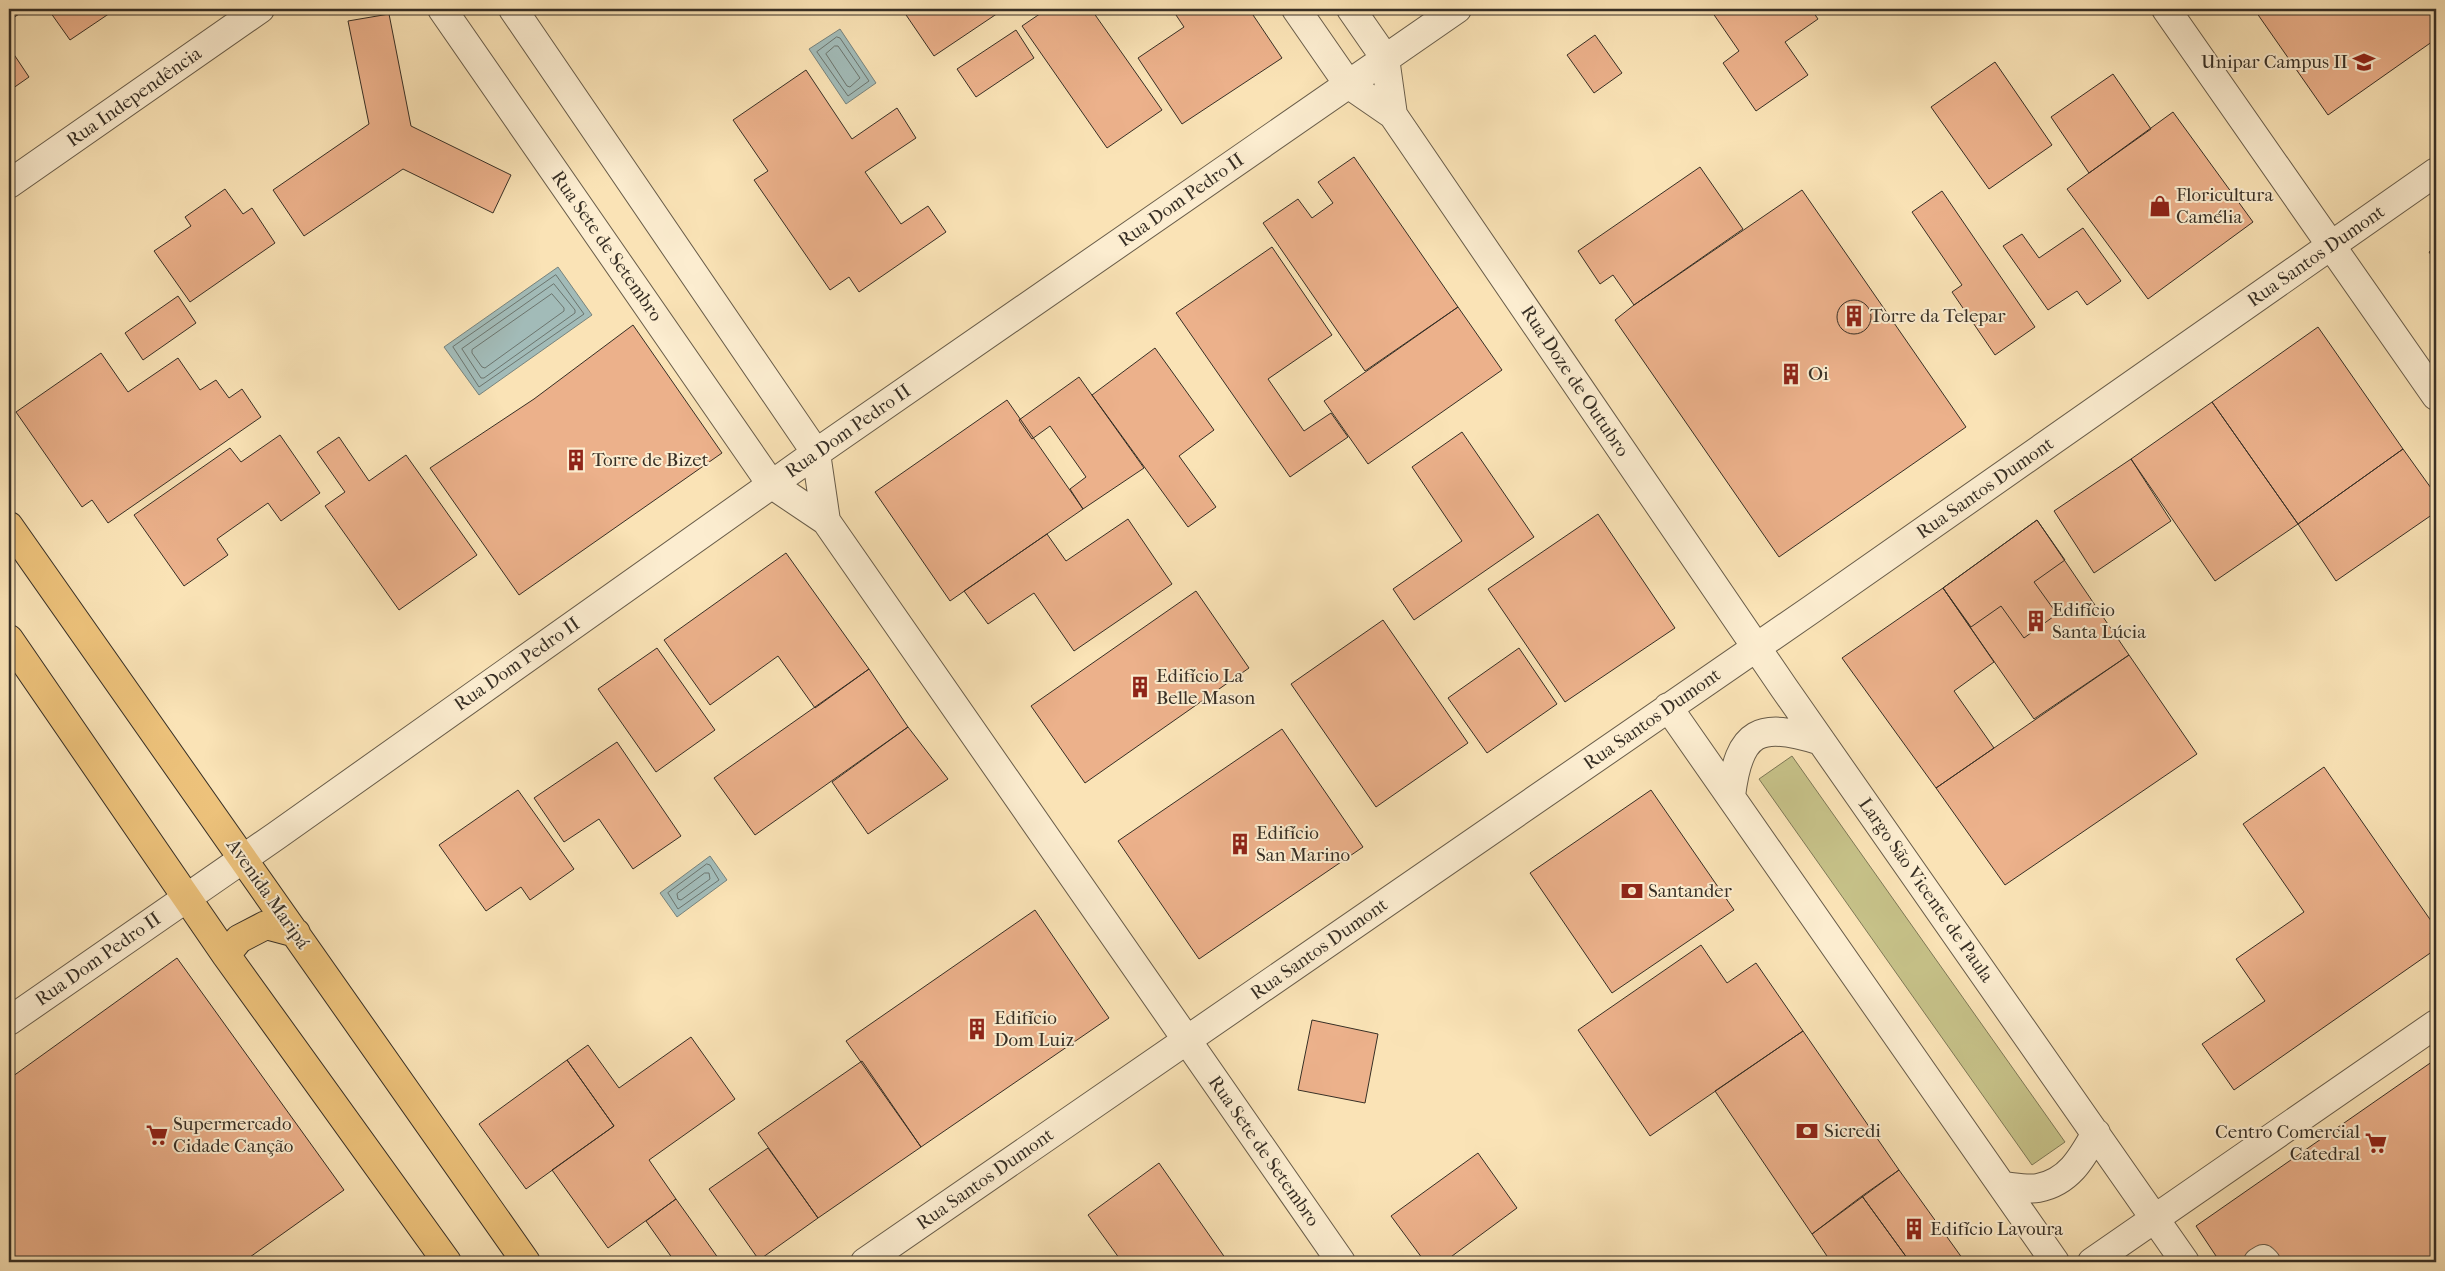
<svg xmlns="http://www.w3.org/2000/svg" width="2445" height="1271" viewBox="0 0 2445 1271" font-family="'IM FELL French Canon',serif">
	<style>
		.green { fill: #c6c188; stroke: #7e7856 }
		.water { fill: #a2bbb8; stroke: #77837d }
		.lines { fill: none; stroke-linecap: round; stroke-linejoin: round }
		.shore { stroke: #6c756e; stroke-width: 1 }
		.building { fill: #ecb18b; stroke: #372f25 }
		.minor-casing { stroke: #685c49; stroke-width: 30 }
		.major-casing { stroke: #372f25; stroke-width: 30 }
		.minor { stroke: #fcedd0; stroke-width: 28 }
		.major { stroke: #edc27b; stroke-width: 28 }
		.labels { text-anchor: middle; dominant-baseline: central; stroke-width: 4; stroke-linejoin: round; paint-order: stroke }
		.poi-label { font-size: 19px; fill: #372f25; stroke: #fcedd0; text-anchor: start }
		.street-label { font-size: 19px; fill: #372f25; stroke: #fcedd0 }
	</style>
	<rect width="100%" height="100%" fill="#fae3b6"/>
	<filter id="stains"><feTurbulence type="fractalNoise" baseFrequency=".004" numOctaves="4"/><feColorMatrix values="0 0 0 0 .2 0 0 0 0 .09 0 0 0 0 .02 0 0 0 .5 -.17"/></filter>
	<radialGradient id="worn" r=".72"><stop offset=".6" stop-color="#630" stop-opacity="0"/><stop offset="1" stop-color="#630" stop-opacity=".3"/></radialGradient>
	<path class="green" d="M1792,756l273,386 -33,23 -273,-386z"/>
	<path class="water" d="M840,29l36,54 -30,21 -37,-55z
		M558,267l34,48 -113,80 -35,-48z
		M710,856l17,24 -50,37 -17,-24z"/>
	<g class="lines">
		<path class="shore" d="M837,37l3,1 29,43 -21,15 -31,-44z
			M835,46h3l22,32 -10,9 -3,-1 -21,-32z
			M556,275l28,39 -105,73 -26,-40z
			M554,284l21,26v3l-91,65h-3l-19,-29z
			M552,294l12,14v3l-79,57 -3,-1 -10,-14v-3z
			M707,864l3,1 9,15 -41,29 -10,-16z
			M705,873h4l1,6 -29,21 -3,-1 -1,-5z"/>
	</g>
	<path class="building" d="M9,9h17l-17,12z
		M48,9h68l-46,31z
		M902,9h102l-70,47z
		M1047,9h44l71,101 -55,38 -85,-122z
		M1172,9h77l33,49 -100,66 -44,-66 46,-31z
		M1710,9h101l7,10 -33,23 23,33 -52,36 -33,-48 16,-12z
		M2254,9h182v30l-108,76z
		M389,14l22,112 100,49 -18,38 -90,-44 -99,67 -31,-46 96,-66 -21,-103z
		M1016,30l18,28 -58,39 -19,-28z
		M1595,35l27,38 -28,20 -27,-38z
		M9,47l20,30 -20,14z
		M1995,62l57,83 -63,44 -58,-82z
		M806,70l46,69 45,-31 19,30 -51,34 36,52 27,-18 18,26 -87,60 -10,-15 -19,13 -76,-110 14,-9 -35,-51z
		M2113,74l38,55 -62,44 -38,-56z
		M2173,112l80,110 -105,77 -81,-110z
		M1354,157l104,150 -93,64 -102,-148 35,-24 14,19 21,-15 -15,-21z
		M1700,167l43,62 -109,76 -21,-30 -13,9 -22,-33z
		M225,189l18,25 9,-6 23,35 -85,59 -36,-51 37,-25 -6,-9z
		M1802,190l164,237 -187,130 -164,-237 19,-15z
		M1942,191l93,136 -40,28 -43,-63 10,-7 -50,-73z
		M2083,228l38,53 -34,24 -10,-14 -29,19 -45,-64 19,-12 17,24z
		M1272,247l60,88 -64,44 36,52 27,-18 17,24 -58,40 -114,-164z
		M2436,247v15l-7,-10z
		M178,296l18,27 -53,37 -18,-27z
		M1837 317a17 17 0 1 1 34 0a17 17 0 1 1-34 0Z
		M1458,307l44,63 -134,94 -44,-63z
		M633,325l89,128 -203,142 -89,-127 104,-69z
		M2318,327l85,122 -105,75 -86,-122z
		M1155,348l59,82 -35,26 37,51 -28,20 -96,-132z
		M101,353l27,39 50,-34 22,32 16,-10 13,18 13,-9 19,28 -153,106 -16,-23 -10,7 -66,-95z
		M1079,377l65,91 -61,41 -13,-20 16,-12 -36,-51 -18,13 -13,-19z
		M1007,400l76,109 -133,92 -75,-109z
		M2212,402l86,122 -83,57 -84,-122z
		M1462,432l72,105 -120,83 -21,-31 69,-48 -50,-74z
		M280,435l40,58 -39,28 -13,-18 -51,36 11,16 -44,31 -50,-71 96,-67 11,14z
		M339,437l30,44 37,-26 71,100 -78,55 -74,-104 20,-14 -28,-40z
		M2403,449l33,46v17l-100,69 -38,-57z
		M2131,459l40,62 -77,52 -40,-62z
		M1598,514l77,114 -110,74 -77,-113z
		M1128,519l44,65 -98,67 -40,-58 -46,31 -24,-33 83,-57 19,27z
		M2037,520l92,135 -95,64 -91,-131z
		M2037,520l28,40 -31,22 23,32 -33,24 -23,-32 -30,21 -28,-39z
		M786,553l83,116 -54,39 -37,-52 -68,49 -46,-65z
		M1943,588l51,74 -40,29 40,57 -58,40 -94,-130z
		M1196,591l53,77 -164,115 -54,-77z
		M1383,620l85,123 -92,64 -85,-123z
		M657,648l58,82 -59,42 -58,-83z
		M1519,648l38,56 -70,49 -39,-55z
		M2129,655l68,99 -192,131 -69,-97z
		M869,669l39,58 -153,108 -41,-57z
		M908,727l40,52 -80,55 -36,-52z
		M1282,729l81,118 -164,112 -81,-118z
		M617,742l64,94 -48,33 -34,-50 -35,23 -30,-44z
		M2324,767l112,161v21l-202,141 -32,-46 63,-43 -29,-42 68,-47 -61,-88z
		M518,790l56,79 -44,31 -9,-13 -35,24 -47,-66z
		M1651,790l83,120 -122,83 -82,-120z
		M1035,910l74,108 -188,129 -75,-106z
		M1701,945l26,38 29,-20 47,68 -153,105 -72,-106z
		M177,958l167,232 -101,72h-234v-183z
		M1312,1020l66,14 -13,69 -67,-13z
		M1803,1031l96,139 -87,64 -97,-143z
		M691,1037l44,62 -86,61 27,39 -68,49 -56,-78 62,-44 -47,-66 21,-15 31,43z
		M2436,1059v203h-216l-24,-36z
		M567,1060l47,66 -88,63 -47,-65z
		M862,1061l59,86 -103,71 -60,-85z
		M768,1148l50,70 -59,42 -50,-71z
		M1478,1153l39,55 -73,54h-19l-34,-46z
		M1159,1163l69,99h-106l-34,-47z
		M1899,1170l66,92h-55l-48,-66z
		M1862,1196l48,66h-79l-19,-28z
		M676,1199l45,63h-46l-29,-41z"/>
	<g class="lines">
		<g class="minor-casing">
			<path id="minor" d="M442,9l329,475 55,37 515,741
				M513,9l303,444 10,68
				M1296,9l52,75 45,31 391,573 401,574
				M1351,9l34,49 8,57
				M2166,9l270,387
				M9,184l251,-175
				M1668,707l387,555
				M1731,796c8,-66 28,-75 90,-55
				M9,1021l267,-185 540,-383 641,-444
				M2003,1186c11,1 24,4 35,2 31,-6 44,-30 58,-55
				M865,1262l947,-653 624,-437
				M2092,1262l344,-238
				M2258,1262l5,-3 3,3"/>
		</g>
		<g class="major-casing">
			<path id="major" d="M9,526l517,736
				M9,639l217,316 221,307
				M226,955l13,-16 27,-14 30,8"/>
		</g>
		<use href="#minor" class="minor"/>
		<use href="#major" class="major"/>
	</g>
	<defs>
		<g id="university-bare" transform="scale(1.725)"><path d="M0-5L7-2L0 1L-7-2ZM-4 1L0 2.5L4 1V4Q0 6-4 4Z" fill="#8f2418" stroke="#fcedd0" stroke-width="2.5" paint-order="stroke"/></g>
		<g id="shop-bare" transform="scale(1.725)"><path d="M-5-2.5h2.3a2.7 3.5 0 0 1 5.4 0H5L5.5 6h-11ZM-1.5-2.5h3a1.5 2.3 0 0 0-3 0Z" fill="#8f2418" stroke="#fcedd0" stroke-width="2.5" paint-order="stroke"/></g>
		<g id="building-bare" transform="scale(1.725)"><path d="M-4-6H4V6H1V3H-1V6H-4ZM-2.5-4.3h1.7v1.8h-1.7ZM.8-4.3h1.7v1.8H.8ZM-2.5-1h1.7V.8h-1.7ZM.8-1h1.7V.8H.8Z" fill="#8f2418" stroke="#fcedd0" stroke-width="2.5" paint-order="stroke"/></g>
		<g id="bank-bare" transform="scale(1.725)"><path d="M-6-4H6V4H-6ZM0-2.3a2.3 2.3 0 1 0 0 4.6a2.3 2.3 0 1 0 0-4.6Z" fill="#8f2418" stroke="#fcedd0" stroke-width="2.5" paint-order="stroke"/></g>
		<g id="supermarket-bare" transform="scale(1.725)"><path d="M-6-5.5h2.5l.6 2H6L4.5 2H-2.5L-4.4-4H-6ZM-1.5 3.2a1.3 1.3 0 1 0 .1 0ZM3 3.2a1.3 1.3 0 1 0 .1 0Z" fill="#8f2418" stroke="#fcedd0" stroke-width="2.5" paint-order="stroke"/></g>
	</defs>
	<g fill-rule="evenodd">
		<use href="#university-bare" x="2364" y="62"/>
		<use href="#shop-bare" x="2160" y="206"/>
		<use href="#building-bare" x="1854" y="316"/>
		<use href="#building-bare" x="1791" y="374"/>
		<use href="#building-bare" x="576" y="460"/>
		<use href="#building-bare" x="2036" y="621"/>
		<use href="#building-bare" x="1140" y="687"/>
		<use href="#building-bare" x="1240" y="844"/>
		<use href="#bank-bare" x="1632" y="891"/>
		<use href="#building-bare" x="977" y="1029"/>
		<use href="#bank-bare" x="1807" y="1131"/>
		<use href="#supermarket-bare" x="157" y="1135"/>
		<use href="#supermarket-bare" x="2376" y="1143"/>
		<use href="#building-bare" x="1914" y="1229"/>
	</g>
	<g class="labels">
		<g class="poi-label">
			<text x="2348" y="62" text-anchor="end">Unipar Campus II</text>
			<text x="2176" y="195">Floricultura<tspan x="2176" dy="22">Camélia</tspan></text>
			<text x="1870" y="316">Torre da Telepar</text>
			<text x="1808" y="374">Oi</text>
			<text x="592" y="460">Torre de Bizet</text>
			<text x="2052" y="610">Edifício<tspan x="2052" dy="22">Santa Lúcia</tspan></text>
			<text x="1156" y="676">Edifício La<tspan x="1156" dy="22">Belle Mason</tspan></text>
			<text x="1256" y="833">Edifício<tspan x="1256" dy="22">San Marino</tspan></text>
			<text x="1648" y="891">Santander</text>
			<text x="994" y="1018">Edifício<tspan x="994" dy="22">Dom Luiz</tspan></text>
			<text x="173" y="1124">Supermercado<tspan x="173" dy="22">Cidade Canção</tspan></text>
			<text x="1824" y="1131">Sicredi</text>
			<text x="2360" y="1132" text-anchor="end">Centro Comercial<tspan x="2360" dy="22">Catedral</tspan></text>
			<text x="1930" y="1229">Edifício Lavoura</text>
		</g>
		<g class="street-label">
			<text transform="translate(134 97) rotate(-35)">Rua Independência</text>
			<text transform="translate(1181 200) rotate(-35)">Rua Dom Pedro II</text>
			<text transform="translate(607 246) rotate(55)">Rua Sete de Setembro</text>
			<text transform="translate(2316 256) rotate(-35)">Rua Santos Dumont</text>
			<text transform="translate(1575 381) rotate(56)">Rua Doze de Outubro</text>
			<text transform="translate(848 431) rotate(-35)">Rua Dom Pedro II</text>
			<text transform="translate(1985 488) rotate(-35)">Rua Santos Dumont</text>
			<text transform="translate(517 664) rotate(-35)">Rua Dom Pedro II</text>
			<text transform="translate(1652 719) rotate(-35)">Rua Santos Dumont</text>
			<text transform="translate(1926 890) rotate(55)">Largo São Vicente de Paula</text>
			<text transform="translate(268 894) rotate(55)">Avenida Maripá</text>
			<text transform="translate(1319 949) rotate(-35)">Rua Santos Dumont</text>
			<text transform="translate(98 959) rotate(-35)">Rua Dom Pedro II</text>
			<text transform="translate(1264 1151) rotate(55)">Rua Sete de Setembro</text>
			<text transform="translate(985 1179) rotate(-35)">Rua Santos Dumont</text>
		</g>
	</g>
	<rect width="2445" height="1271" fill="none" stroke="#fae3b6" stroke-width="30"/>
	<rect x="10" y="10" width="2425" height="1251" fill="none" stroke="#372f25" stroke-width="2.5"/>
	<rect x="15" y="15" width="2415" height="1241" fill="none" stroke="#372f25"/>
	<rect width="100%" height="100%" filter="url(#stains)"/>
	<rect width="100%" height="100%" fill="url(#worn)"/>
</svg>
